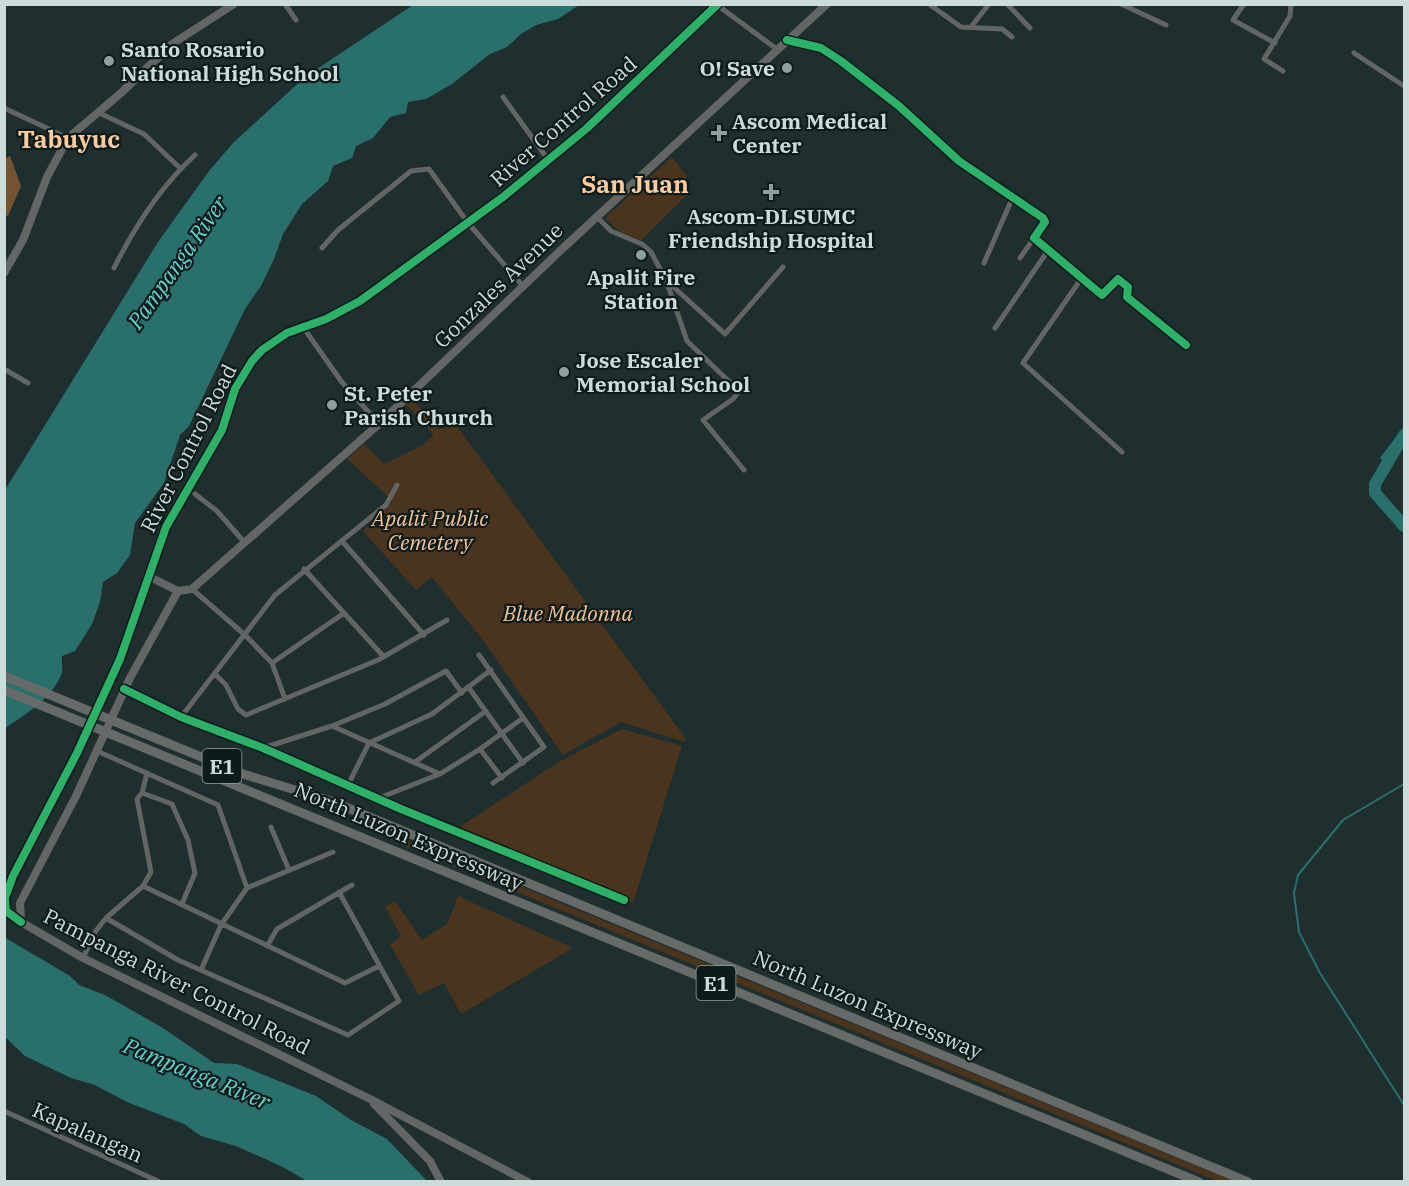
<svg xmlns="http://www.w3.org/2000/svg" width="1409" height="1186" viewBox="0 0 1409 1186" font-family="'IBM Plex Serif',serif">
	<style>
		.green { fill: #4b341d }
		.forest { fill: #745333 }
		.water { fill: #29706d }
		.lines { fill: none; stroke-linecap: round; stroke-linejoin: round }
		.stream { stroke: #29706d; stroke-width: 2 }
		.river { stroke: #29706d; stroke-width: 12 }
		.street { stroke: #636564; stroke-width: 5 }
		.secondary { stroke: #636665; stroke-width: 8 }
		.highway { stroke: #666b6a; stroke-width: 9 }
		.highway-bridge { stroke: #666b6a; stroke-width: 9 }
		.cycleway-casing { stroke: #0e1b1a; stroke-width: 11 }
		.cycleway { stroke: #2db169; stroke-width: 8 }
		.poi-dot { fill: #8f9f9f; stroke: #0e1b1a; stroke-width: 2 }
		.labels { text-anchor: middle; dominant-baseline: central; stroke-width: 4.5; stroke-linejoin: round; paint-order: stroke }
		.shield { fill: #0e1b1a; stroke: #92a2a1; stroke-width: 1.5 }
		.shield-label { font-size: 20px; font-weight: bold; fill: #cbdcdb }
		.poi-label { font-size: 21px; font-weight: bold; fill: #cbdcdb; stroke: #0e1b1a; text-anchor: start }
		.street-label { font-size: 21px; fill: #cbdcdb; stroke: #0e1b1a }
		.park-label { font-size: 21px; font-style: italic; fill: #f7c497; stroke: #0e1b1a }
		.water-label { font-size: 22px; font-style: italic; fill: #63d4cf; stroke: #0e1b1a }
		.quarter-label { font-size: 24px; font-weight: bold; fill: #fdcba0; stroke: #0e1b1a }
	</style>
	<rect width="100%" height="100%" fill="#1f2f2f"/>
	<path class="green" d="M672,157l14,18 3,18 -48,47 -22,-9 -14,-13z
		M410,397l29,32 17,-4 230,314 -1,3 -64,-20 -58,33 -81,-116 -50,-62 -16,13 -53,-59 30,-30 -46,-42 17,-15 20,20 39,-19 11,-10 -30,-33z
		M622,729l60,17 -49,157 -178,-73 102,-67z
		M398,837l117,47 718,297h-16l-821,-339z
		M458,896l115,52 -112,66 -17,-31 -25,12 -29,-50 11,-9 -16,-29 10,-6 27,39 26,-17z"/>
	<path class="forest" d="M10,156l11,30 -13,30 -3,-1 -1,-56z"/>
	<path class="water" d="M413,5h166l-21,14 -22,6 -15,9 -14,13 -17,7 -38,30 -26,15 -18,3 -2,11 -16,4 -17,21 -17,8 -4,12 -19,8 -5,15 -26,23 -19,30 -9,25 -13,27 -16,23 -56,117 -9,9 -16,48 -29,40 -5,32 -13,18 -14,9 -3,20 -8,22 -17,27 -13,5c-1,7 2,13 -1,19 -9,23 -37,41 -56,53v-238l153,-248 51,-71 24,-28 72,-66z
		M1404,426v18l-15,22 -9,-8z
		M4,937l66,39 9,9 26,10 58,33 51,35 23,1 79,32 35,24 36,19 40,42h-120l-24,-14 -47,-21 -35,-10 -17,-12 -57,-22 -32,-17 -24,-7 -46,-22 -20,-19z"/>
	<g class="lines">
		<path class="stream" d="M1404,784l-61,36 -45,55 -4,18 5,39 21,41 84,132"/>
		<path class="river" d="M1404,435l-29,49v9l29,33"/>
		<path class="street" d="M285,4l11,16
			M929,4l32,23 41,2 10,8
			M1007,4l23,24
			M1121,4l45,21
			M1244,4l-11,16 42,23
			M717,5l61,45
			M971,27l18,-23
			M787,40l34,8 20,13 58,45 60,55 84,57 2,4 -11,16 68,57 16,-16 10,8 -1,10 59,48
			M1354,53l50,33
			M1283,71l-19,-12 26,-43 1,-12
			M503,97l46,64
			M4,108l64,30
			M97,112l47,22 36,34
			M597,217l14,14 31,13 9,8 15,28 21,61 52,50 -6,8 -30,21 41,50
			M322,248l16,-18 73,-59 18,-2 39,54 55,63
			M1020,258l14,-20
			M984,263l28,-64
			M114,268c21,-42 46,-81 81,-113
			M1081,279l-58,84 99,89
			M667,281l58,53 58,-67
			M303,327l38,54 38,43
			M995,328l54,-79
			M4,369l24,14
			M195,494l22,17 28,32
			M342,541l82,94
			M304,569l80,88
			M192,589l53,46 27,28 13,36
			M479,655l65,92 -51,36
			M272,663l72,-50
			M215,674l11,11 12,24 8,6 132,-55 69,-40
			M469,688l54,75
			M124,689l57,28 82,31 138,61 223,91
			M181,717l94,-122 111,-90 11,-20
			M332,726l108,48
			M263,748l69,-22 53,-22 61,-33 16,22
			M480,749l22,29
			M97,751l121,54 29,83 -26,37 -20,45
			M415,762l71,-51
			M348,785l21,-42 63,-29 59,-44
			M142,793l5,-20
			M379,798l61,-24 40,-25 43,-31
			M271,827l18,43
			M143,886l202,97 34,-17
			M247,888l86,-36
			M106,918l37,-32 8,-14 -14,-73 5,-6 30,11 16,36 7,33 -13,31
			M267,946l10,-17 75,-44
			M83,958l12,-26 11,-14 72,42 170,75 51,-34 -60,-109
			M4,1111l156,71"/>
		<path class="secondary" d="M4,273l19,-33 24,-63 21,-39 53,-45 51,-49 62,-40
			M148,576l30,15
			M21,922l-15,-11 -1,-13 8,-22 64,-123 43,-94 46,-132 56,-97 13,-41 17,-28 10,-11 25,-17 39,-14 34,-18 143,-104 83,-68 132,-125
			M374,1104l56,57 11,21
			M528,1182l-158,-83 -287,-141 -62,-36 -1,-19 56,-107 54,-118 48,-87 14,-2 187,-165 182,-174 266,-246"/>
		<path class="highway" d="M116,722l127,52 88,27 917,381
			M113,735l1086,447"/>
		<path class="highway-bridge" d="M4,676l112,46
			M4,690l109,45"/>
		<g class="cycleway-casing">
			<path id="cycleway" d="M787,40l34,8 20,13 58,45 60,55 84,57 2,4 -11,16 68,57 16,-16 10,8 -1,10 59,48
				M124,689l57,28 82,31 138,61 223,91
				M21,922l-15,-11 -1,-13 8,-22 64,-123 43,-94 46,-132 56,-97 13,-41 17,-28 10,-11 25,-17 39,-14 34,-18 143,-104 83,-68 132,-125"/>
		</g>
		<use href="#cycleway" class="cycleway"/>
	</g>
	<g class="poi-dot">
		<circle cx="109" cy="61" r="6"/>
		<circle cx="787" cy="68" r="6"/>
		<path d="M716 124h6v6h6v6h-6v6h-6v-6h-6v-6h6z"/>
		<path d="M768 183h6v6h6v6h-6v6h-6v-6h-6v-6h6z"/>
		<circle cx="641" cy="255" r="6"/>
		<circle cx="564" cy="372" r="6"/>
		<circle cx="332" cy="405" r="6"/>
	</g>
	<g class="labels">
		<g class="shield">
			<rect x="202.5" y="749" width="39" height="34" rx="4.5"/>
			<rect x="696.5" y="966" width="39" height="34" rx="4.5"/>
		</g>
		<g class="shield-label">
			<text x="222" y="766">E1</text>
			<text x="716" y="983">E1</text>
		</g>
		<g class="poi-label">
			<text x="121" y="49">Santo Rosario<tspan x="121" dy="24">National High School</tspan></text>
			<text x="775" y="68" text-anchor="end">O! Save</text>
			<text x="732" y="121">Ascom Medical<tspan x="732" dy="24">Center</tspan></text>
			<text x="771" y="216" text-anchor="middle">Ascom-DLSUMC<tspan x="771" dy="24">Friendship Hospital</tspan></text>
			<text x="641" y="277" text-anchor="middle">Apalit Fire<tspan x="641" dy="24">Station</tspan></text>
			<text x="576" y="360">Jose Escaler<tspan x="576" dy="24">Memorial School</tspan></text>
			<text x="344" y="393">St. Peter<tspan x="344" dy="24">Parish Church</tspan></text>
		</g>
		<g class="street-label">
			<text transform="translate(563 121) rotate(-41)">River Control Road</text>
			<text transform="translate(498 285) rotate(-44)">Gonzales Avenue</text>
			<text transform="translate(188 448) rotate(-63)">River Control Road</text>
			<text transform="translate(409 836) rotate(23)">North Luzon Expressway</text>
			<text transform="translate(177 981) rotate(27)">Pampanga River Control Road</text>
			<text transform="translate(868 1004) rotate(23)">North Luzon Expressway</text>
			<text transform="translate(88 1132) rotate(24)">Kapalangan</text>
		</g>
		<g class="park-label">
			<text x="430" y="518">Apalit Public<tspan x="430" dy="24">Cemetery</tspan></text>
			<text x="568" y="613">Blue Madonna</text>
		</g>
		<g class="water-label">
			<text transform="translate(177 262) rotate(-55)">Pampanga River</text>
			<text transform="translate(197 1073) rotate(22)">Pampanga River</text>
		</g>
		<g class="quarter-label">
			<text x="69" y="139">Tabuyuc</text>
			<text x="635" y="184">San Juan</text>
		</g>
	</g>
	<rect width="1409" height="1186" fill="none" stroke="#cbdcdb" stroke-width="12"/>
</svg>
